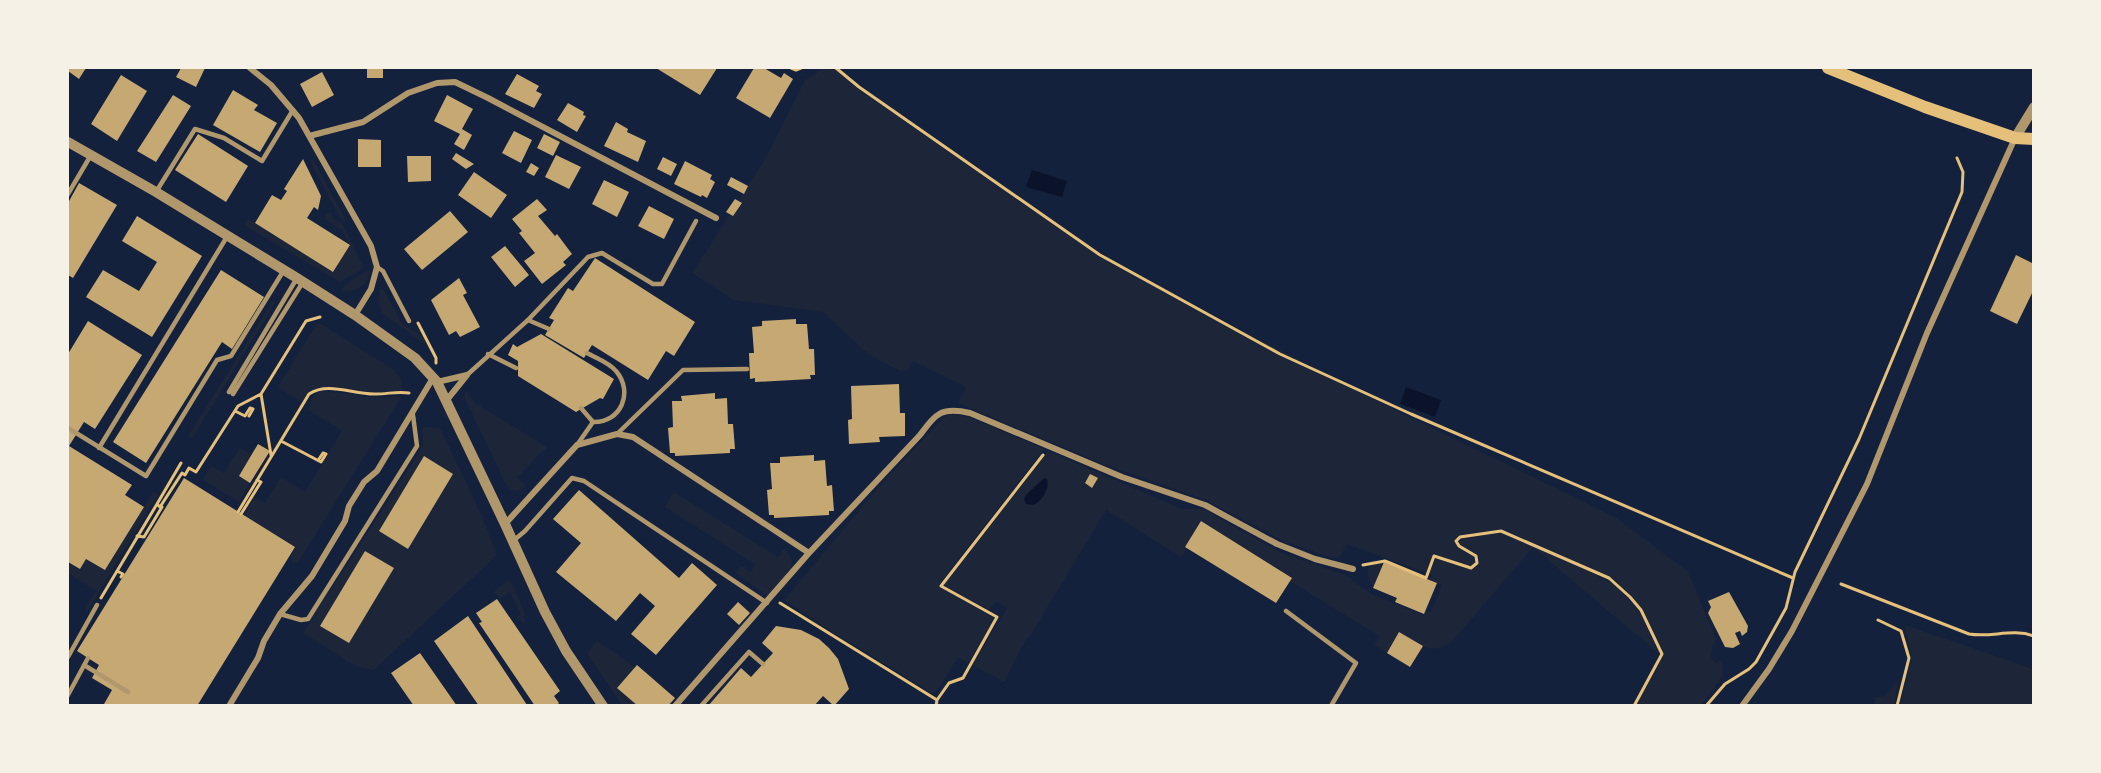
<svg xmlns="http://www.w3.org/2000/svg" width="2101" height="773" viewBox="0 0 2101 773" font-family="Raleway,sans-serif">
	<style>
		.green { fill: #1d2539; fill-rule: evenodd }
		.water { fill: #0b132b }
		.building { fill: #c6a872 }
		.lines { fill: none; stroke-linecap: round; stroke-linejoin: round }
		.path { stroke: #e5c07b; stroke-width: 3 }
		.service { stroke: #b1986c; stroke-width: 4.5 }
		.minor { stroke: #b1986c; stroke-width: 6 }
		.tertiary { stroke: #b1986c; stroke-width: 10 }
		.secondary { stroke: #e5c07b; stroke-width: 12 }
	</style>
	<rect width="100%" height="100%" fill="#14213d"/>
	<path class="green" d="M824,68h10l20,18 245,171 306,158 212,103 71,54 28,67 -5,12v8l6,4 5,-3 1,16 -22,29h-65l28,-51c-12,-30 -28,-60 -55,-78l-109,-48 -2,3 51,21 69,34 22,26 19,42 -126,-107 -83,97c-22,11 -32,0 -51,-11l-12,20 -13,-8 5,-9 -89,-55 1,-4 -90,-55 -16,25 2,2 -6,8 -75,-47 -76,126 -4,3 -22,43 -32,-17 35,-57 -11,-7 -7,9 -45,-25 104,-134 134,58h21l78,44 65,22 27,20 50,20 2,-5 6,2 11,-27 -12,-5 2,-5 -85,-31 -7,13 -8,1 -47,-16 -79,-42 -103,-36 -145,-61 8,-16 -53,-26 -5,9 -8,1 -32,-17 -45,-42 -89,-12 -42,-27 72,-112 41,-81z
		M313,159l33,62 -6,-3 -30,-57z
		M330,212l6,9 6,3 21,41 -2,5 -21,12 -96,-57 4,-6 85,53 17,-27 -8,-15 -18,-11 2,-5z
		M370,269c-1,16 -13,24 -28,21l4,-6z
		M383,288l19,35 22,15 2,7 -44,-32 -4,-11 2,-13z
		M273,301l2,2 -83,136 -4,-3z
		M318,322l76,48 7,9 2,11 -26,3 -54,-6 -9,2 -13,13 -23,-15z
		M467,390l8,13 73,45 -7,4 -24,26 9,8c-8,7 -15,7 -21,-3l-40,-84v-6z
		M323,391l50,6 29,-1 -104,166 -5,1 -2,-5 4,-11 -51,-31 11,-19 10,6 16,-26 24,15 37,-61 -34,-21c5,-8 2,-17 15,-19z
		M953,414l16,3 75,32 -106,137 56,32 -26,45 -10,-6 -22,35 -4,1 -100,-61 -48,-32 102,-121 55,-59 6,-5z
		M423,427l17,1 42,88 15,39 -123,115 -17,-3 -54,-34 120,-187zM426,457l27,18 -45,73 -29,-17zM365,551l28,17 -73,58z
		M240,448l12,7 -12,21 10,7 -11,19 -36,-22 8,-14 13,7z
		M153,492l5,3 -70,115 -3,-2 11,-17 -28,-18v-11l12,7 6,-10 19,11z
		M674,492l104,65 6,-9 8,11 -1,11 -24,26 -31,-23 5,-7 10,6 4,-8 -90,-57z
		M1371,564h12l-9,22c-7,-6 -8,-15 -3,-22z
		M508,580l4,3 13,31 -2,2 2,5 -2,1 -6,-5 4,-3 -11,-22 -10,7 -6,-7z
		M1905,625l128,44v36h-133l12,-47z
		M597,641l38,26 -18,21 21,17h-16l-35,-52z
		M1898,679l-4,26h-19l-1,-8 12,-1z"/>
	<path class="water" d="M1032,170l35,11 -5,16 -36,-10z
		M1406,387l35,13 -6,17 -35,-13z
		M1044,478l3,1c3,9 -5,23 -14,26l-7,-1 -2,-5 2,-4z"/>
	<path class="building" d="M68,68h18l-7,11 -11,-8z
		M181,68h24l-9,19 -20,-10z
		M367,68h16v10h-16z
		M656,68h61l-17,27z
		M754,68h10l17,10 3,-5 9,6 -23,39 -34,-20z
		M322,72l12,23 -22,12 -12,-23z
		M517,74l22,12 -3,5 6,3 -8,14 -29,-14z
		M121,75l26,16 -30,50 -26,-17z
		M233,90l25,15 -4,5 23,13 -17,29 -47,-27z
		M173,95l18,11 -35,56 -19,-11z
		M447,95l26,14 -11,20 10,6 -8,15 -10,-6 6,-10 -26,-13z
		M568,103l16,9 -1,3 3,1 -9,16 -20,-12z
		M616,122l12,7 -1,3 19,9 -8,21 -34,-16z
		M514,131l18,9 -11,23 -19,-10z
		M198,134l50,32 -22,36 -51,-32z
		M544,134l16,8 -7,14 -16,-8z
		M358,139l23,1v27h-23z
		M456,153l18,11 -8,5 -14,-10z
		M556,155l25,12 -12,22 -24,-12z
		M407,156h24v25l-23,1z
		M663,157l14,7 -6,12 -14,-7z
		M303,159l18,37 -3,14 -4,-3 -7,11 43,27 -17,27 -78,-49 17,-28 9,5 6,-9 -3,-2z
		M685,161l27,14 -2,4 5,3 -8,16 -5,-3 -1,2 -27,-13z
		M531,163l8,5 -5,8 -8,-4z
		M474,172l33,23 -16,23 -33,-23z
		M731,177l17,9 -4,8 -17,-9z
		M604,180l25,12 -12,25 -25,-13z
		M79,183l38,22 -44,73 -5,-3v-72z
		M537,199l10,11 -9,6 17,20 2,-2 15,20 -9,8 3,3 -24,19 -18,-23 11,-8 -16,-20 3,-2 -10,-12z
		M735,199l7,4 -9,13 -7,-4z
		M649,206l25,13 -10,20 -26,-13z
		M450,211l18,21 -46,38 -18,-21z
		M137,216l65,40 -50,81 -66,-40 17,-27 36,21 18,-29 -35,-21z
		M505,246l24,29 -14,12 -24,-30z
		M2016,255l18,9v25l-17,35 -27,-13z
		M595,258l100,64 -21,34 -8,-5 -18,29 -56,-35 -8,13 -39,-23 9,-15 -5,-2 19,-30 5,3z
		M221,270l43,27 -32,52 -10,-7 -76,121 -33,-21z
		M459,278l8,15 -4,2 17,32 -20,10 -4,-6 -7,4 -18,-35z
		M796,319v5h11l2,25h5l1,26h-5l1,4 -56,3v-4l-5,1 -1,-26h5l-2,-26 10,-1v-5z
		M88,321l54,34 -47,74 -11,-7 -15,24 63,39 -7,10 19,12 -39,63 -19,-11 -6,10 -12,-7v-208z
		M541,334l73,45 -11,20 -3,-1 -24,14 -58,-36v-15l-10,-6 5,-11 4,3z
		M899,384l1,29h5v23l-26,1 1,5 -31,2 -1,-24 4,-1 -1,-33z
		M715,393v6l12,-1 1,26h5l2,25h-5v4l-55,3v-3h-5l-2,-25 5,-1 -1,-26h10l-1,-5z
		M258,444l12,7 -20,32 -11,-7z
		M814,455v6l11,-1 2,26 5,-1 2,26h-5v4l-55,3v-3h-5l-2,-25 5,-1 -2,-26h10v-6z
		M424,456l29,18 -45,75 -29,-18z
		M1090,474l8,4 -6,10 -7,-5z
		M184,478l111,69 -98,159h-91l-2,-2 8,-14 -20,-12 7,-13 -22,-14z
		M579,490l100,88 13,-15 25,22 -61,70 -25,-21 24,-28 -15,-13 -24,28 -60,-49 25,-29 -28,-24z
		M1201,521l91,57 -16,25 -91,-56z
		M365,551l29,17 -45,75 -29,-17z
		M1384,562l53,21 -13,31 -29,-12 2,-4 -24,-10z
		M1729,592l19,34 -1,6 -5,4 -2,-5 -5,2 5,11 -7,4 -8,-1 -17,-34 3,-6 -3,-6z
		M497,599l63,92 -6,5 5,7 -3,3h-21l-56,-83 3,-1 -6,-9z
		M738,602l12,11 -11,12 -12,-11z
		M468,616l59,89 -1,1h-47l-45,-65z
		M776,626l25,4 18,9 10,9 9,11 11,30 -15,17 -11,-10 -9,10h-106l33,-38 10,9 22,-24 -11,-10z
		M1399,632l24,14 -13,21 -23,-14z
		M420,653l37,53h-43l-23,-33z
		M637,665l38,33 -7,8h-30l-21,-18z"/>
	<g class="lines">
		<path class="path" d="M791,68l5,2 5,-2
			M836,68l23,19 241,168 180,99 131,60 382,164
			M418,323l18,35v5
			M235,411l10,5 5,-8 3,1 -4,7
			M281,441l40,21 5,-8 -3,-1 -4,6
			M271,455l-10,-61 45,-73 14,-4
			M157,504l24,-41
			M238,512l71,-118c19,-13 45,1 67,0 12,0 21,-3 33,-1
			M241,514l20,-32 -4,-2
			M137,536l7,1 18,-30h-2
			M1363,565l22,-4 41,17 8,-22 37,12 6,-5 -1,-7 -17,-10 -3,-5 4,-4 41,-6 108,47 21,19 11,13 21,44 -28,52
			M117,571l6,3 -2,3
			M1841,584l128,50c22,4 43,-6 65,2
			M101,598l56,-94 3,3 22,-34 3,2 4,-7 7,4 42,-66 23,-12
			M780,603l157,97
			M1878,620l23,11 8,27 -12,48
			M936,706l1,-6 12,-17 14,-5 34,-61 -56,-31 102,-131
			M1706,706l19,-22 24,-15 7,-7 30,-54 9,-36 64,-133 103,-247 1,-20 -6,-14"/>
		<path class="service" d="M156,192l39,-63 29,9 38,23 31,-51
			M68,194l23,-39
			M377,267l6,4 26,50
			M528,320l21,9
			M587,353c9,5 23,10 29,18 18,21 5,52 -23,51
			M488,354l28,14
			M467,375l61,-55 60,-63 14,-4 51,31h9l34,-63
			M229,392l68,-114
			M233,394l70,-112
			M68,428l78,48 71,-116 14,-4 53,-86
			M617,434l66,-64 64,-1
			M577,445l16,-23 -12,-14
			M99,448l129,-213
			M513,541l12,-10 47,-53 12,3 183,122
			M1286,611l70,52 -25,43
			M280,614l21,6 7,-1 109,-173 -4,-31
			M68,657l29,-52
			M84,665l44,27
			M68,695l20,-37
			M701,706l48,-54 14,12"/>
		<path class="minor" d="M250,68l21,17 28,33 72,128 6,21 -6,22 -16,26
			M309,136l54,-14 45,-29 29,-10 18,-1 33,16 228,120
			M437,382l30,-7
			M446,401l21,-26
			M505,524l72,-79 40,-11 16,3 176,116
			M229,706l29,-48 6,-17 16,-27 32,-38 33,-55 4,-15 15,-24 13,-11 56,-93
			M675,706l134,-153 111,-118c16,-21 21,-29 50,-22l152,64 83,28 72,39 38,15 38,10
			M1742,706l27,-37 23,-38 75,-147 60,-151 88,-195"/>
		<path class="tertiary" d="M2015,138l19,-31
			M68,142l88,50 141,86 58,37 60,43 22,24 68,142 40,88 21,39 37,55"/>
		<path class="secondary" d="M1828,68l97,39 90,31 19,1"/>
	</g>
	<rect width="2101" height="773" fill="none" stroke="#f6f1e7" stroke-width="138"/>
</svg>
